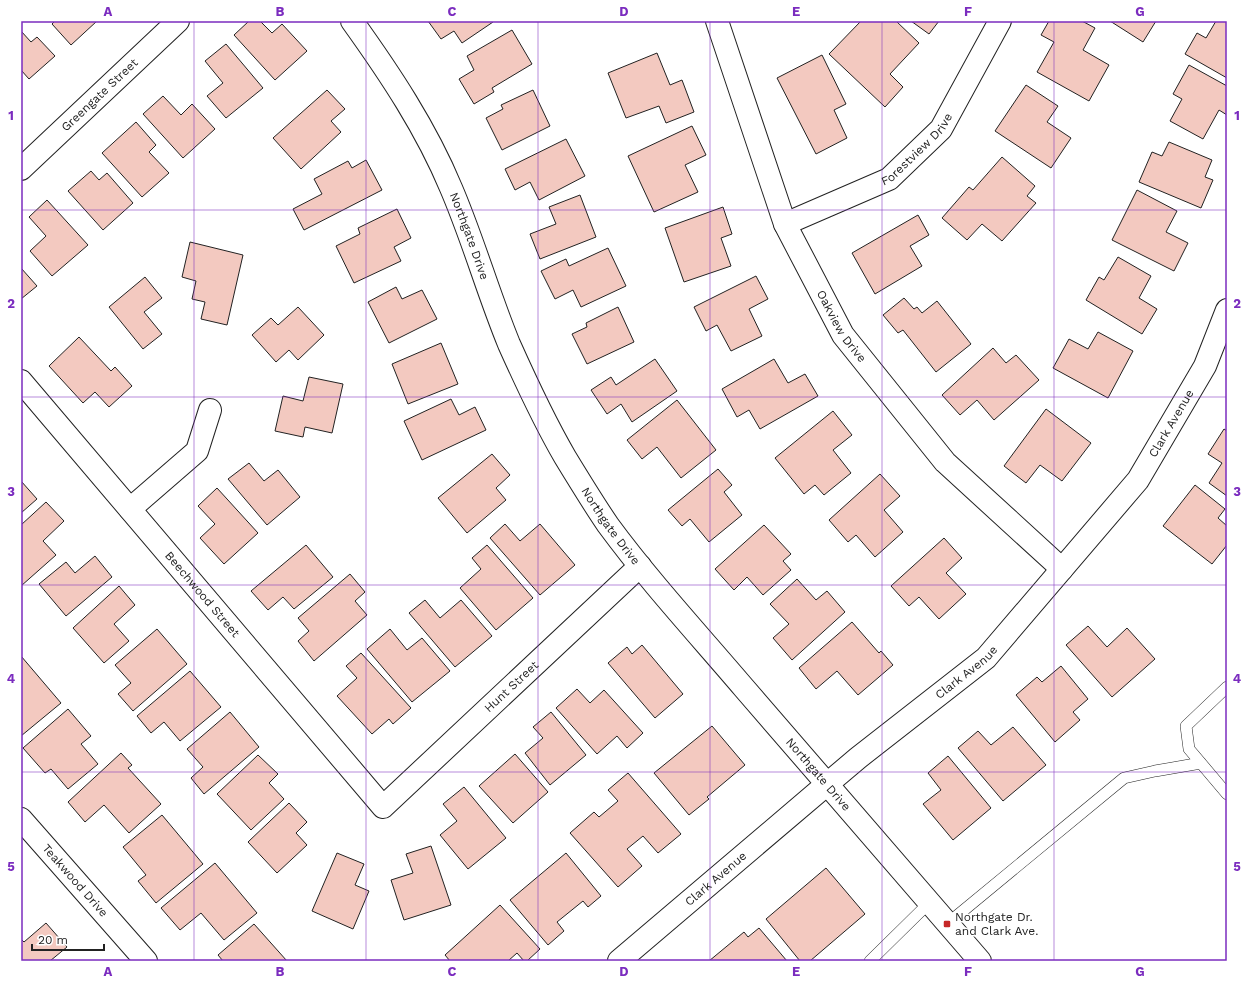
<svg xmlns="http://www.w3.org/2000/svg" width="1248" height="982" viewBox="0 0 1248 982" font-family="'Work Sans',sans-serif">
	<style>
		.building { fill: #f3c9c0; stroke: #222 }
		.lines { fill: none; stroke-linecap: round; stroke-linejoin: round }
		.service-casing { stroke: #222; stroke-width: 12 }
		.minor-casing { stroke: #222; stroke-width: 24 }
		.tertiary-casing { stroke: #222; stroke-width: 24 }
		.service { stroke: #fff; stroke-width: 11 }
		.minor { stroke: #fff; stroke-width: 22 }
		.tertiary { stroke: #fff; stroke-width: 22 }
		.grid { fill: none; stroke: #7b2cbf; stroke-width: 1; stroke-opacity: 0.55 }
		.poi-dot { fill: #c62828; stroke: #fff; stroke-width: 1.5 }
		.labels { text-anchor: middle; dominant-baseline: central; stroke-width: 3; stroke-linejoin: round; paint-order: stroke }
		.street-label { font-size: 12px; fill: #222; stroke: #fff }
		.poi-label { font-size: 12px; fill: #222; stroke: #fff; text-anchor: start }
		.neatline { fill: none; stroke: #7b2cbf; stroke-width: 1.5 }
		.grid-label { font-size: 13px; text-anchor: middle; font-weight: bold; fill: #7b2cbf }
	</style>
	<rect width="100%" height="100%" fill="#fff"/>
	<path class="building" d="M55,21h42l-26,24 -19,-21z
		M249,21h11l12,12 10,-9 25,27 -32,29 -41,-45z
		M428,21h64l1,1 -31,21 -8,-12 -13,8z
		M861,21h35l23,22 -29,31 13,13 -18,20 -56,-53z
		M911,21h28l-10,13z
		M1049,21h33l13,7 -12,22 26,15 -20,36 -52,-29 17,-30 -13,-7z
		M1110,21h46l-13,21z
		M1216,21h11v57l-42,-24 12,-21 9,5z
		M512,30l20,34 -40,24 2,4 -20,12 -15,-25 15,-9 -7,-14z
		M21,31l10,11 6,-5 18,19 -26,23 -8,-9z
		M226,44l37,44 -37,30 -19,-22 16,-13 -18,-22z
		M657,53l13,32 12,-5 12,32 -28,11 -7,-17 -33,12 -18,-45z
		M822,55l24,49 -12,6 13,28 -31,16 -39,-76z
		M1189,65l38,21v29l-8,-5 -16,29 -33,-18 12,-22 -9,-5z
		M1026,85l32,21 -11,16 24,16 -20,30 -56,-37z
		M327,90l18,19 -14,12 10,11 -40,37 -28,-31z
		M533,90l17,36 -48,24 -16,-32 17,-9 -2,-4z
		M163,96l18,19 11,-11 23,25 -32,29 -40,-44z
		M136,122l20,23 -7,7 20,21 -27,24 -40,-44z
		M692,126l14,29 -21,10 13,27 -44,20 -26,-56z
		M566,139l19,37 -46,24 -9,-18 -15,8 -10,-21z
		M1169,142l43,18 -7,17 8,3 -12,28 -62,-26 13,-30 10,4z
		M1002,157l33,29 -8,10 9,7 -34,38 -20,-17 -15,16 -25,-22 27,-31 4,3z
		M366,160l16,30 -78,40 -11,-21 29,-15 -8,-15 34,-18 4,7z
		M91,171l8,9 8,-7 26,30 -30,27 -35,-39z
		M1137,190l40,21 -11,21 22,11 -14,28 -62,-31z
		M580,195l16,42 -56,22 -10,-25 26,-10 -7,-17z
		M47,200l41,45 -36,31 -22,-25 16,-15 -17,-19z
		M723,207l9,27 -11,4 10,28 -47,16 -19,-54z
		M397,209l14,29 -17,9 7,14 -47,22 -18,-37 24,-12 -2,-6z
		M918,215l11,20 -19,11 12,20 -47,28 -23,-41z
		M190,242l53,13 -16,70 -26,-6 4,-17 -13,-3 4,-18 -14,-4z
		M608,248l18,38 -45,21 -8,-17 -18,9 -14,-28 25,-12 3,7z
		M1118,257l33,19 -12,22 18,11 -15,25 -56,-34 13,-23 5,3z
		M21,268l16,18 -16,13z
		M756,276l12,23 -19,10 13,27 -31,15 -14,-26 -11,6 -12,-24z
		M145,277l17,21 -18,14 18,22 -19,15 -34,-42z
		M396,287l6,12 20,-9 15,29 -48,24 -21,-41z
		M904,298l10,11 3,-2 5,6 15,-12 34,43 -35,28 -33,-42 -5,3 -15,-18z
		M298,307l26,28 -26,25 -9,-10 -13,12 -24,-27 19,-17 7,7z
		M618,307l16,35 -47,22 -15,-30 15,-7 -1,-4z
		M1098,332l35,19 -25,47 -55,-30 16,-29 19,10z
		M79,337l32,34 4,-4 17,19 -23,21 -14,-15 -12,11 -34,-37z
		M441,343l17,41 -50,20 -16,-40z
		M993,348l13,15 10,-8 23,25 -45,40 -17,-20 -17,15 -18,-20z
		M655,359l22,32 -45,31 -11,-18 -14,10 -16,-24 20,-13 5,8z
		M774,359l14,24 17,-9 13,22 -58,33 -11,-19 -12,7 -15,-28z
		M309,377l34,7 -11,49 -27,-6 -2,10 -28,-6 8,-35 20,5z
		M451,399l8,16 16,-8 11,23 -64,30 -18,-39z
		M677,400l39,50 -35,28 -24,-31 -15,12 -15,-19z
		M1046,409l45,34 -29,38 -22,-16 -14,18 -22,-17z
		M833,411l19,24 -19,15 18,23 -27,22 -9,-10 -11,9 -29,-36z
		M1224,429l3,2v65l-18,-13 13,-20 -14,-9z
		M492,454l18,21 -14,13 10,12 -39,33 -29,-35z
		M249,463l15,18 14,-11 22,27 -33,28 -39,-46z
		M718,469l14,16 -8,7 18,23 -33,27 -19,-23 -8,7 -14,-16z
		M880,474l20,22 -16,14 19,22 -28,25 -19,-22 -8,7 -19,-22z
		M21,481l16,18 -16,14z
		M1195,485l30,24 -7,9 9,8v19l-15,19 -49,-38z
		M217,488l41,45 -34,31 -24,-26 15,-14 -17,-18z
		M46,502l18,19 -21,20 13,14 -35,31v-61z
		M505,524l15,17 20,-17 35,41 -35,30 -50,-57z
		M764,525l27,29 -8,7 8,9 -28,25 -16,-18 -13,13 -19,-21z
		M944,538l18,20 -16,15 20,21 -27,25 -20,-22 -10,9 -18,-20z
		M306,545l27,32 -39,32 -11,-12 -15,13 -17,-19z
		M487,545l46,53 -37,32 -36,-42 21,-19 -9,-11z
		M95,556l17,21 -46,39 -27,-32 27,-22 9,11z
		M350,574l15,18 -10,9 12,14 -53,46 -16,-20 11,-10 -11,-13z
		M797,579l19,21 11,-9 18,21 -53,48 -19,-22 16,-14 -19,-20z
		M119,586l16,19 -21,19 15,17 -25,22 -31,-35z
		M425,600l15,18 21,-18 31,36 -37,31 -46,-54z
		M852,622l27,31 2,-2 12,14 -35,30 -21,-24 -21,18 -17,-21z
		M1088,626l19,21 20,-19 28,31 -43,38 -46,-52z
		M157,629l30,35 -54,47 -15,-17 13,-11 -16,-18z
		M390,629l17,21 15,-12 28,33 -38,31 -45,-53z
		M642,645l41,49 -28,24 -47,-55 19,-16 5,7z
		M361,653l50,55 -18,16 -4,-5 -17,15 -35,-38 20,-18 -11,-12z
		M21,656l40,47 -40,33z
		M1061,666l27,33 -15,13 7,8 -25,22 -39,-47 21,-18 5,5z
		M190,671l31,36 -41,34 -16,-19 -13,11 -14,-17z
		M577,689l13,14 14,-13 39,43 -16,15 -10,-12 -20,18 -41,-46z
		M68,709l23,27 -10,8 17,20 -30,25 -17,-20 -6,4 -22,-25z
		M230,712l29,35 -55,47 -13,-16 12,-11 -16,-18z
		M551,712l35,43 -36,30 -25,-32 18,-15 -10,-11z
		M712,726l33,39 -38,32 2,2 -20,16 -35,-42z
		M1013,727l33,38 -43,36 -45,-53 20,-17 13,14z
		M121,753l11,12 -4,3 33,36 -32,29 -25,-28 -19,17 -17,-20z
		M515,754l33,38 -35,31 -34,-37z
		M258,755l20,19 -9,9 15,16 -33,31 -34,-36z
		M948,756l43,52 -38,32 -30,-36 18,-14 -13,-17z
		M628,773l53,61 -23,19 -15,-17 -16,13 15,17 -24,21 -48,-54 24,-21 5,5 19,-16 -10,-11z
		M464,787l42,51 -38,31 -28,-34 17,-14 -14,-17z
		M289,803l18,19 -11,11 11,12 -30,28 -29,-31z
		M162,815l41,49 -47,39 -18,-22 8,-6 -23,-28z
		M431,846l20,59 -47,15 -13,-40 22,-7 -7,-19z
		M337,853l27,11 -9,21 14,6 -16,38 -41,-18z
		M566,853l35,43 -13,11 -5,-6 -26,21 7,9 -16,14 -38,-45z
		M215,863l42,50 -33,27 -23,-27 -21,17 -19,-22z
		M826,868l39,46 -55,47h-10l-34,-42z
		M500,905l40,44 -13,12h-3l-7,-8 -9,8h-58l-5,-6z
		M46,923l21,24 -17,14h-29v-22l3,3z
		M254,924l33,37h-64l-5,-6z
		M759,928l28,33h-78l35,-29 4,5z"/>
	<g class="lines">
		<g class="service-casing">
			<path id="service" d="M1227,687l-41,39 3,23 38,45
				M947,924l177,-146 31,-7 46,-8
				M870,961l59,-58"/>
		</g>
		<g class="minor-casing">
			<g id="minor">
				<path id="s1" d="M717,21l68,203 58,111 102,127 117,107"/>
				<path id="s2" d="M21,169l157,-148"/>
				<path id="s3" d="M785,224l104,-45 52,-50 59,-108"/>
				<path id="s4" d="M21,381l362,426 257,-241"/>
				<path d="M130,509l67,-58 13,-41"/>
				<path id="s5" d="M826,785l32,-27 128,-100 152,-178 67,-114 22,-56"/>
				<path id="s6" d="M21,819l125,142"/>
			</g>
		</g>
		<g class="tertiary-casing">
			<g id="tertiary">
				<path id="s7" d="M352,21c38,53 74,107 99,167 22,51 37,105 58,156 17,38 35,77 56,113 14,23 28,46 43,68 42,57 90,109 136,163 78,91 157,182 236,273"/>
				<path id="s8" d="M619,961l207,-176"/>
			</g>
		</g>
		<use href="#service" class="service"/>
		<use href="#minor" class="minor"/>
		<use href="#tertiary" class="tertiary"/>
	</g>
	<path class="grid" d="M194,21v940M366,21v940M538,21v940M710,21v940M882,21v940M1054,21v940M21,210h1206M21,397h1206M21,585h1206M21,772h1206"/>
	<rect class="poi-dot" x="943" y="920" width="8" height="8" rx="2"/>
	<g class="labels">
		<g class="street-label">
			<text stroke="none"><textPath href="#s2" startOffset="108">Greengate Street</textPath></text>
			<text stroke="none"><textPath href="#s3" startOffset="154">Forestview Drive</textPath></text>
			<text stroke="none"><textPath href="#s7" startOffset="246">Northgate Drive</textPath></text>
			<text stroke="none"><textPath href="#s1" startOffset="331">Oakview Drive</textPath></text>
			<text stroke="none"><textPath href="#s5" startOffset="504">Clark Avenue</textPath></text>
			<text stroke="none"><textPath href="#s7" startOffset="570">Northgate Drive</textPath></text>
			<text stroke="none"><textPath href="#s4" startOffset="280">Beechwood Street</textPath></text>
			<text stroke="none"><textPath href="#s5" startOffset="180">Clark Avenue</textPath></text>
			<text stroke="none"><textPath href="#s4" startOffset="735">Hunt Street</textPath></text>
			<text stroke="none"><textPath href="#s7" startOffset="894">Northgate Drive</textPath></text>
			<text stroke="none"><textPath href="#s8" startOffset="127">Clark Avenue</textPath></text>
			<text stroke="none"><textPath href="#s6" startOffset="82">Teakwood Drive</textPath></text>
		</g>
		<g class="poi-label">
			<text x="955" y="917">Northgate Dr.<tspan x="955" dy="14">and Clark Ave.</tspan></text>
		</g>
	</g>
	<rect width="1248" height="982" fill="none" stroke="#ffffff" stroke-width="44"/>
	<path d="M32 944v6h72v-6" fill="none" stroke="#222222" stroke-width="2"/>
	<text x="38" y="944" font-size="12" fill="#222222" stroke="#ffffff" stroke-width="3" paint-order="stroke">20 m</text>
	<rect x="22" y="22" width="1204" height="938" class="neatline"/>
	<g class="grid-label">
		<text x="108" y="16">A</text>
		<text x="280" y="16">B</text>
		<text x="452" y="16">C</text>
		<text x="624" y="16">D</text>
		<text x="796" y="16">E</text>
		<text x="968" y="16">F</text>
		<text x="1140" y="16">G</text>
		<text x="11" y="120">1</text>
		<text x="1237" y="120">1</text>
		<text x="11" y="308">2</text>
		<text x="1237" y="308">2</text>
		<text x="11" y="496">3</text>
		<text x="1237" y="496">3</text>
		<text x="11" y="683">4</text>
		<text x="1237" y="683">4</text>
		<text x="11" y="871">5</text>
		<text x="1237" y="871">5</text>
		<text x="108" y="976">A</text>
		<text x="280" y="976">B</text>
		<text x="452" y="976">C</text>
		<text x="624" y="976">D</text>
		<text x="796" y="976">E</text>
		<text x="968" y="976">F</text>
		<text x="1140" y="976">G</text>
	</g>
</svg>
